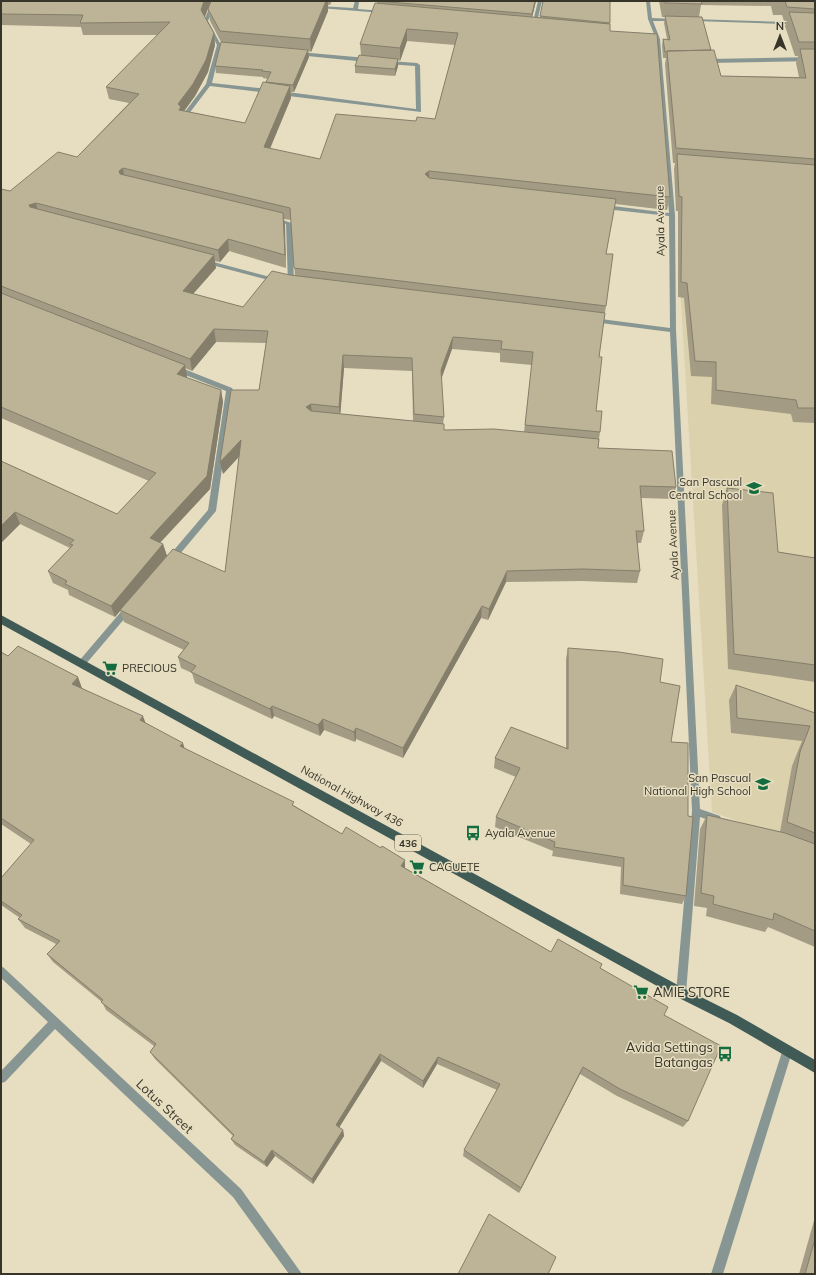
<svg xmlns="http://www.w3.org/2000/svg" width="816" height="1275" viewBox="0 0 816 1275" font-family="Mulish,sans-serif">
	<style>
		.built { fill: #dcd1ad }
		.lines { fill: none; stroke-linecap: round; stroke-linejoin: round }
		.street { fill: #879693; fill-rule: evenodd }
		.primary { fill: #405b56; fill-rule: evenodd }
		.wall { fill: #a39b83; fill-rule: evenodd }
		.shaded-wall { fill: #847e6a }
		.building { fill: #bdb498; stroke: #847e6a }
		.labels { text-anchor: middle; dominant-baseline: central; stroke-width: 3; stroke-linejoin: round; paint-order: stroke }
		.shield { fill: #e7dec1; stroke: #6c6757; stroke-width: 1 }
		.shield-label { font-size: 10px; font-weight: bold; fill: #373429 }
		.street-label { font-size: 11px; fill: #373429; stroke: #e7dec1 }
		.poi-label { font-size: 11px; fill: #373429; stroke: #e7dec1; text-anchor: start }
		.near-poi-label { font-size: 13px; fill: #373429; stroke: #e7dec1; text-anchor: start }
		.near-street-label { font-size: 13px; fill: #373429; stroke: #e7dec1 }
	</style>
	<rect width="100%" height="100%" fill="#e7dec1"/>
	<path class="built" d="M679,271l136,9v568l-103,-36z"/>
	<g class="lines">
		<path class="street" d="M212,1h4l-8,20 13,24 -9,38 57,6 3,2 -3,2 -59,-7 -22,29 2,1v2l-6,1 -3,-2 25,-33 11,-39 -13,-24z
			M355,1h4l-1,8 25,2 2,1 -2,1 -64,-5 -2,-1 2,-1 34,2z
			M538,1h4l-6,25 -2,1 -2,-1z
			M646,1h4l2,17 23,1 2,1 -2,1h-22l7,18 15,176 1,115 24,479 20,7 1,3 -1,3 -3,1 -17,-6 -14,176 -2,3 -3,2 -3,-2 -2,-3 16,-182 -22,-479 -77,-10 -3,-2 3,-2 77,10 -1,-112 -64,-7 -3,-2 3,-2 64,8 -13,-174 -8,-20z
			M691,19l124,4v2l-122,-4 -2,-1z
			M299,52l68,6 3,2 -3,2 -70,-7 -1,-1z
			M815,57v4l-108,2 -3,-2 3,-2z
			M389,61l28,2 3,2 1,47 -141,-17 -3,-2 3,-2 136,18 -1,-43 -28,-2 -1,-1z
			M275,218l17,5 2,61 -3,2 -3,-2 -2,-60 -13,-3 -1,-1z
			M206,260l72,19 1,1 -3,2 -72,-19v-2z
			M175,367h4l53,21 1,2 -17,121 -42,50h-6l-1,-2 1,-2 40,-47 18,-119 -51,-20z
			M128,606l3,1 1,2 -1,2 -46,54h-6l-1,-2 1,-2 46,-54z
			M1,966l3,2 237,221 61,85h-13l-56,-77 -178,-168 -50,53 -4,1v-12l47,-49 -47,-44z
			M787,1047l4,1 1,4 -69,222h-12l71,-222 1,-4z"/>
		<path class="primary" d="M1,615l684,374 52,26 78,45v13l-86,-50 -52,-26 -676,-373z"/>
	</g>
	<path class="wall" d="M1,1l204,16 10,28 -7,27 -13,24 -11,15 61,12 21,-40 2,-4 -5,-1v-1l-47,-4 -1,-7 6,-24 -11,-21 -2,-12 3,-8h121l-2,4h-2v6l-17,41 -3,-1 1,6 -15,35h-3v6l-21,51 50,10 96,-38 19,-2 20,-74 -48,-4 -7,20 -2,-1v6l-3,10 -40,-3v-7l6,-11 -1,-11 17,-41v-2h159l-4,16 7,1 1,-2 70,7v8l60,166 -3,13 -52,-6 -9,50h7l-14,103 -3,54 4,21 -1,7 -1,9 78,39 -3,12 -32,-1 3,33 -3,12h-4l3,28 -3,12 -56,-2 -75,1 -18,38 -7,-2 -78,140 -47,-19 -1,3 -31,-12 -4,6 -46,-20 -2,3 -77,-36 -3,-10 -11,-5 -3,-11 6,-7 -60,-28 -4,-12 -5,7 -46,-22 -1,-5 -15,-7 -5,-12 22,-23 -50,-24 -19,19v-82l116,53 32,-33 -148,-63v-229l9,2 67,-34 52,-54 -20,-4 -3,-12 52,-52h-75l-2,-8 -80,-2zM284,219l7,1 4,56 -5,-1 -47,32 -50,-13 23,-26 -2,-7 6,1 9,-11 57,17zM216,342l50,1 -7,47 -36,84 16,-17 -14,115 -58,-16 -4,-12 -3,-1 50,-54 13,-87 -2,-12 -34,-12v-1l-2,-9 7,3zM452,349l48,4v9l32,3 -8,67 -80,-2 -1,-6 1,-7 -3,-37zM344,368l68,3 1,50 -73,-7z
		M659,1h156v422l-22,-1 -2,-8 -80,-10 1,-27 -21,-1 -7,-78 -6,-1v-86h-2l-2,-42 1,-6h-2l-8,-99 1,-6h-3l-1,-12 1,-7h4l-3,-16 1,-6h-3zM701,5l70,1 2,9h9l2,6h3l-2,5 10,30h3l-2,7 3,14 -78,-1 -10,-26 -12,-33z
		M727,488l51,64 37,6v124l-87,-13 -6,-164z
		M568,648l92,34 11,60 15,154 -4,8 -62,-10 1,-27 -69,-11 1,-5 -58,-24 1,-10 20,-40 -22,-9 1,-10 71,-9v-90z
		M1,652l7,4 74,32 64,35 39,26 110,57 47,28 63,34 146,84 51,12 -2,4 64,47 24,106 -5,6 -66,-31 -37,-22 -61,119 -56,-37 1,-6 33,-60 -60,-26 -14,24 -42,-27 -42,66 4,3 1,6 -31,48 -38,-28 -8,11 -32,-22 -4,-6 2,-3 -78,-77 -5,-7 4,-6 -48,-36 -4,-8 -49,-40 -6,-8 9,-10 -31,-16 -7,-9 2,-1 -19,-13v-27l30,-34 -30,-20z
		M736,685l79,28v234l-47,-20 -3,5 -59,-16 1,-8 -13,-2 6,-77 7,-14 73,17 12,-66 10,-25 -71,-8 -2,-33z
		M815,1217v57h-16z"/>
	<path class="shaded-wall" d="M204,1h7l-8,21 -2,-12z
		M326,1h2v10l-17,41 -1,-13z
		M535,1h1l-5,21 1,-8z
		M407,29v12l-7,20v-13z
		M214,33l1,12 -7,27 -13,24 -13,18 -1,9 -3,-19z
		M308,50l1,7 -15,35 -1,-7z
		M398,59v7l-3,10v-7z
		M290,86l1,12 -26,62 -1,-13z
		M123,168l2,13 -3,2 -3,-12z
		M429,171v13l-4,-10z
		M36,203l3,13 -6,1 -4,-12z
		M283,213l2,12 1,43 -1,-13z
		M228,239l1,12 -9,11 -2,-12z
		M214,255l2,13 -31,35 -2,-12z
		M214,329l2,13 -24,29 -2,-12z
		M453,337l-1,12 -12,33 1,-12z
		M343,355l1,13 -4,51 -1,-12z
		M185,365l2,12 -7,10 -3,-13z
		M221,390l2,12 -13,87 -57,61 -3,-12z
		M311,404l1,13 -6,-10z
		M241,440l2,12 -20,22 -3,-12z
		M15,512l5,12 -19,19v-17z
		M163,544l4,12 -52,61 -4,-11z
		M507,571l-1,11 -18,38 1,-11z
		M482,606l-1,12 -78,140v-10z
		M78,677l4,11 -6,6 -4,-10z
		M272,706l2,10 -2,3 -2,-10z
		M143,716l4,11 -7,-7z
		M323,719l1,11 -4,6 -2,-11z
		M356,728v11l-1,3 -1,-10z
		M183,743l3,10 -6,-7z
		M405,860v10l-4,-4z
		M380,1054l1,7 -44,70 -1,-6z
		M438,1057l-1,7 -14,24v-7z
		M583,1067l-3,7 -61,119 2,-5z
		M343,1130l1,6 -31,48 -1,-5z
		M272,1150l3,6 -8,11 -3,-5z"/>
	<path class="building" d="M1,1h203l-3,9 13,23 -8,27 -13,24 -15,20 3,3 -2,3 66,13 18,-41 27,4 -26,61 56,12 16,-45 80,7 1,-4 18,2 23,-86 -51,-4 -7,19 -40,-4 15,-41 235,21v7l47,3 13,163 -241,-26 -4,3 4,4 187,21 -10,55h7l-7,52 -312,-38 -4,-60 -167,-40 -4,3 1,3 163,39 2,42 -57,-16 -10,11 -182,-47 -7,2 1,2 184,48 -31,36 60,16 29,-36 18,4 315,38 -6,44h3l-6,54h6l-2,21 -75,-7 8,-73 -32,-3 1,-8 -49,-4 -12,33 3,47 -30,-3 -2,-56 -69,-3 -4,52 -28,-3 -5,3 5,4 133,13v6l50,-1 105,10 -1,9 74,3 4,36 -36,-1 4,45h-8l4,40 -57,-2 -76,2 -18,38 -7,-3 -79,142 -47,-20 -2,4 -31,-13 -5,6 -46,-19 -2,3 -79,-37 5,-6 -18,-9 11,-14 -69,-33 53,-61 52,23 16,-132 -21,22 11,-72h28l9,-59 -54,-2 -24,30 -189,-73v-97l9,2 48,-39 19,5 62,-63 -33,-7 64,-65 -90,1 3,-8 -82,-1z
		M211,1h115l-16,38 -90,-8 -12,-22z
		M377,1h158l-3,13z
		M543,1h67v22l-70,-7z
		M664,1h37l1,3 -37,-1z
		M777,1h38v8l-28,-2 -2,-6z
		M789,12l26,1v29h-16z
		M665,16l37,1 9,33 -44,1v1h-2l-2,-13 7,1z
		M221,42l87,8 -15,35 -27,-3 5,-10 -9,-1 1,-1 -48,-4z
		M800,49h15v110l-139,-11 -9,-97 47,-1 7,26 85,2z
		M359,55l39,4 -3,10 -40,-3z
		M677,154l138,11v243h-17l-2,-8 -80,-10v-28l-21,-1 -8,-78 -6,-1 1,-85 -3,-1z
		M1,293l184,72 -8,9 44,16 -14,86 -57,62 13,6 -52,62 -46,-22 2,-3 -19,-10 25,-26 -3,-1 4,-4 -59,-28 -14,14v-65l116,53 39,-41 -155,-66z
		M727,488l46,5 5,59 37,6v107l-81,-11z
		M18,646l60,31 -6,7 71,32 -3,4 43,23 -3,3 114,56 -2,3 50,29 4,-7 35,21 1,-2 23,14 -4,6 150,86 7,-13 44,25 -2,4 68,39 -4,8 57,31 -33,75 -68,-32 -37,-22 -62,121 -57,-38 36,-66 -62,-27 -15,24 -43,-27 -44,71 7,5 -31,49 -40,-29 -8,12 -33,-23 3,-4 -84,-83 6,-8 -55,-42 2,-2 -56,-46 13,-13 -42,-22 4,-4 -21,-14v-23l33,-38 -33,-22v-166l7,4z
		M568,648l51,4 44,7 -3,23 20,4 -9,56 17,1v73l5,1 -7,79 -63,-11 1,-27 -70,-11 1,-5 -59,-25 24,-49 -25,-10 16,-31 57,22z
		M736,685l79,28v120l-28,-11 13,-70 10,-26 -73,-8z
		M707,815l78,18 30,11v87l-41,-18 -1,7 -60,-16 1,-8 -13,-3z
		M489,1214l67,43 -8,17h-90z
		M815,1239v35h-10z"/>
	<defs>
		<g id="school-bare" transform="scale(1.2)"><path d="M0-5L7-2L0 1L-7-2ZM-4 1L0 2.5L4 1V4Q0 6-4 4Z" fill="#156d3f" stroke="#e7dec1" stroke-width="2.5" paint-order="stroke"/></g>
		<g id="supermarket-bare" transform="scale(1.2)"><path d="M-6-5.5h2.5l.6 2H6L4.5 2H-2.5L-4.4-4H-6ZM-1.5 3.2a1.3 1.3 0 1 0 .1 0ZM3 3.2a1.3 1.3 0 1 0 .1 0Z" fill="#156d3f" stroke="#e7dec1" stroke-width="2.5" paint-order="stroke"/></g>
		<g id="bus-bare" transform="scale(1.2)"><path d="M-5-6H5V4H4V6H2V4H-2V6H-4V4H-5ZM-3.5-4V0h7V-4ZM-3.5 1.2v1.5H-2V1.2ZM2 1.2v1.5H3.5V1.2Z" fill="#156d3f" stroke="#e7dec1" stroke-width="2.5" paint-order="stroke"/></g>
	</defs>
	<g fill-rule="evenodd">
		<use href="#school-bare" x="754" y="488"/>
		<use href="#supermarket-bare" x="110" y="668"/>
		<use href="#school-bare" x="763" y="784"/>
		<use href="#bus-bare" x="473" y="833"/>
		<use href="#supermarket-bare" x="417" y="867"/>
		<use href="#supermarket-bare" x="641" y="992"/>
		<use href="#bus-bare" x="725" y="1054"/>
	</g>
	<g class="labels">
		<rect class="shield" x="395" y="835" width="26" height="16" rx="3"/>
		<g class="shield-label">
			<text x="408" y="843">436</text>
		</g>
		<g class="street-label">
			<text transform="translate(660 221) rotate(-91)">Ayala Avenue</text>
			<text transform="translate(673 545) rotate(-93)">Ayala Avenue</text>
			<text transform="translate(352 796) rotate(29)">National Highway 436</text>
		</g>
		<g class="poi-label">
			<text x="742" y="482" text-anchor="end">San Pascual<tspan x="742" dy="13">Central School</tspan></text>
			<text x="122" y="668">PRECIOUS</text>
			<text x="751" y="778" text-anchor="end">San Pascual<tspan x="751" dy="13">National High School</tspan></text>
			<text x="485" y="833">Ayala Avenue</text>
			<text x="429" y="867">CAGUETE</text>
		</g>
		<g class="near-poi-label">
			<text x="653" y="992">AMIE STORE</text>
			<text x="713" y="1047" text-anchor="end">Avida Settings<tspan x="713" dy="15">Batangas</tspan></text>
		</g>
		<g class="near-street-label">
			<text transform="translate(165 1106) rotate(43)">Lotus Street</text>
		</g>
	</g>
	<rect width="816" height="1275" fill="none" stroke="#373429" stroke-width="4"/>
	<g transform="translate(780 36)" stroke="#e7dec1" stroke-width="3" paint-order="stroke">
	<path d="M0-3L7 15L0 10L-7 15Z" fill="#373429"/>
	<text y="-6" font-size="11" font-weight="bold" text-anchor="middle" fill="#373429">N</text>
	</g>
</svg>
